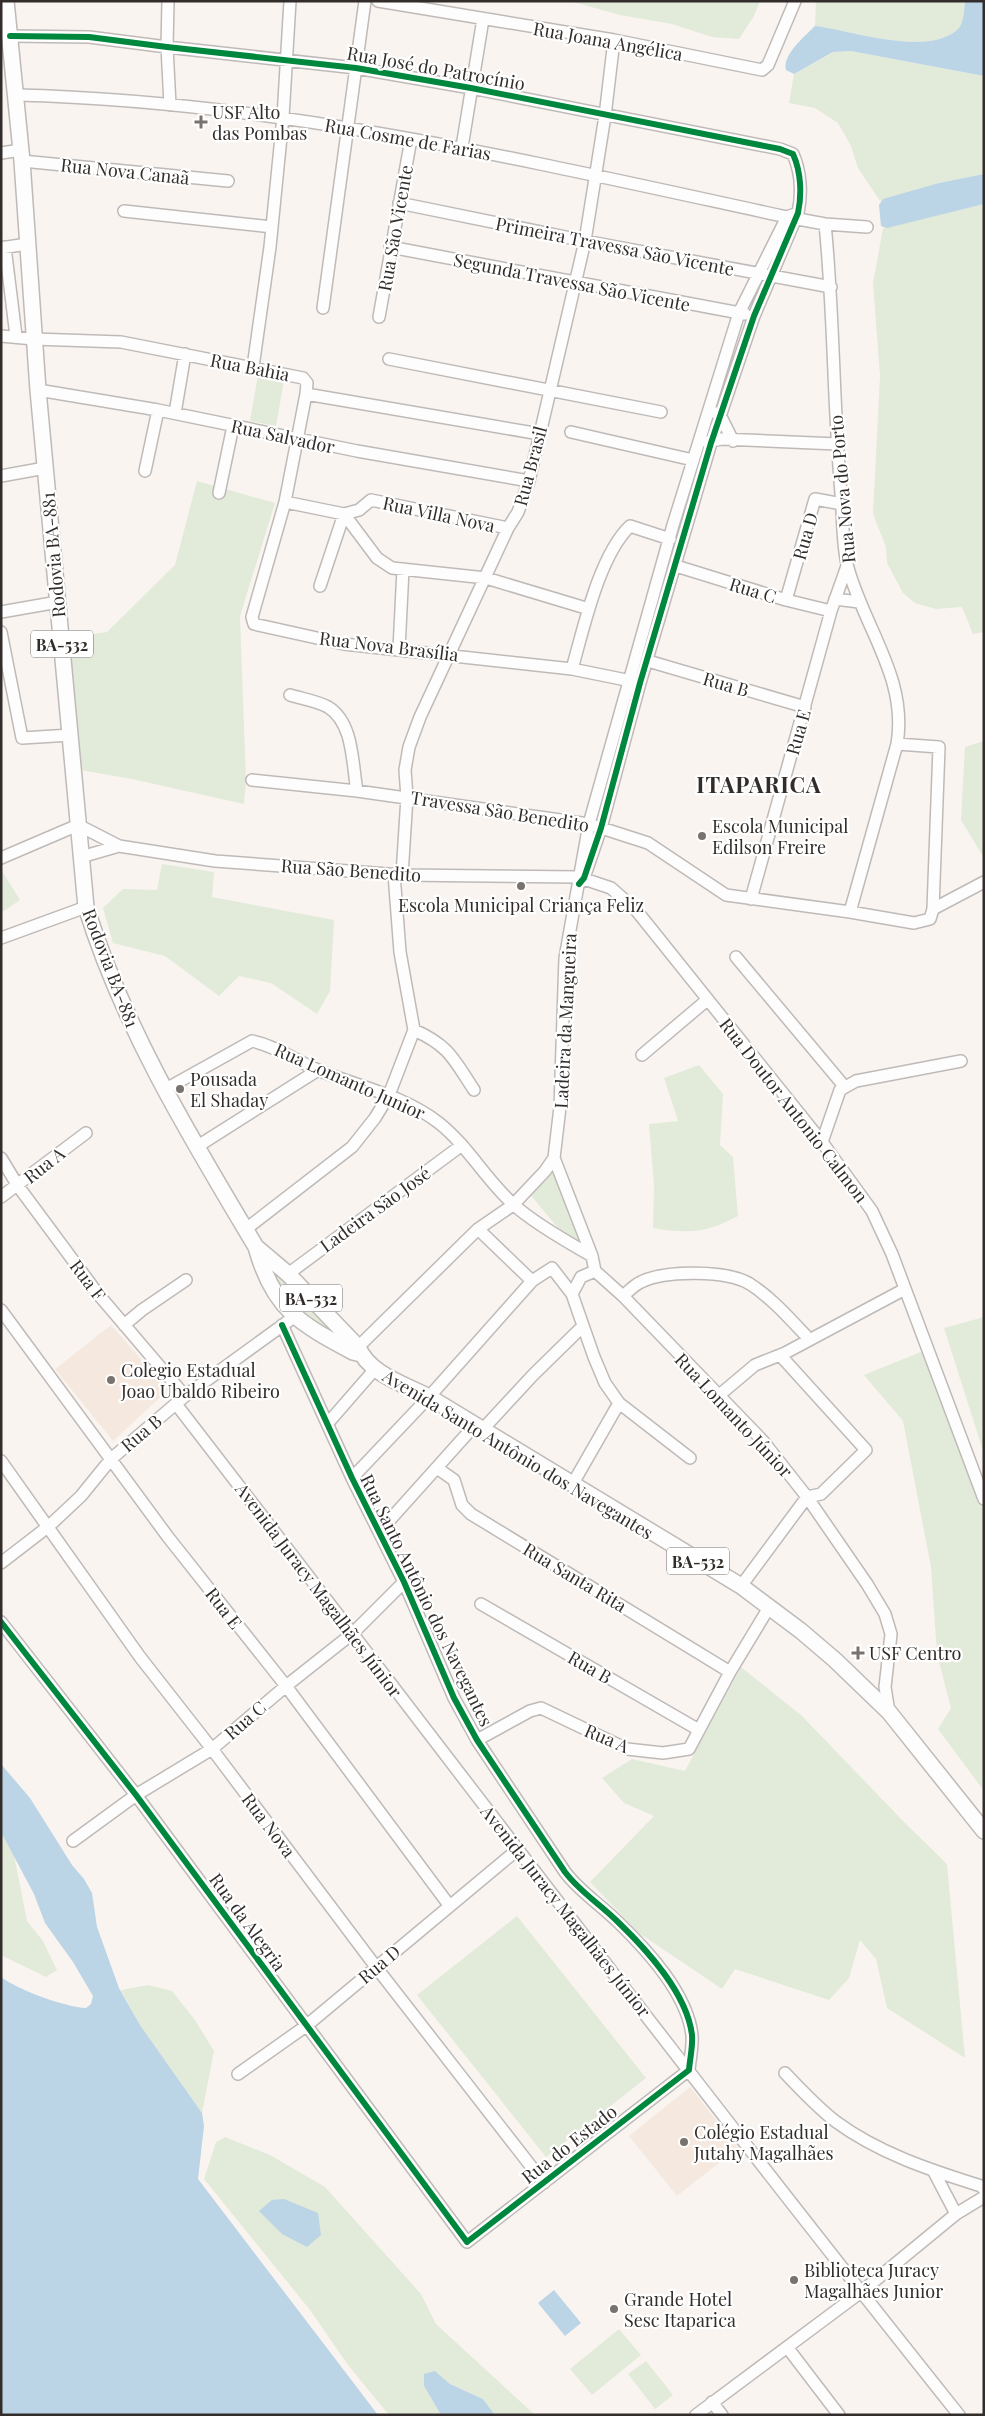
<svg xmlns="http://www.w3.org/2000/svg" width="985" height="2416" viewBox="0 0 985 2416" font-family="'Playfair Display',serif">
	<style>
		.built { fill: #f5e8df }
		.green { fill: #e2ebd9 }
		.water { fill: #bbd4e6 }
		.lines { fill: none; stroke-linecap: round; stroke-linejoin: round }
		.minor-casing { stroke: #bfbab7; stroke-width: 14 }
		.major-casing { stroke: #bfbab7; stroke-width: 18 }
		.minor { stroke: #fefdfd; stroke-width: 11 }
		.major { stroke: #fefdfd; stroke-width: 15 }
		.cycleway-casing { stroke: #fff; stroke-width: 9 }
		.cycleway { stroke: #00873e; stroke-width: 6 }
		.poi-dot { fill: #78736f; stroke: #fff; stroke-width: 2 }
		.labels { text-anchor: middle; dominant-baseline: central; stroke-width: 4.5; stroke-linejoin: round; paint-order: stroke }
		.shield { fill: #fff; stroke: #706c6a; stroke-width: 1 }
		.shield-label { font-size: 16px; font-weight: bold; fill: #322d2a }
		.street-label { font-size: 18px; fill: #322d2a; stroke: #fff }
		.poi-label { font-size: 18px; fill: #322d2a; stroke: #fff; text-anchor: start }
		.district-label { font-size: 22px; font-weight: bold; letter-spacing: 1px; fill: #322d2a; stroke: #fff }
	</style>
	<rect width="100%" height="100%" fill="#f9f4f0"/>
	<path class="built" d="M111,1325l57,65 -55,51 -58,-72z
		M690,2087l48,61 -61,48 -48,-60z"/>
	<path class="green" d="M570,1h190l-6,15 -15,23 -27,-2 -40,-13 -52,-9z
		M816,1h149c-1,9 -1,23 -8,29 -31,27 -107,0 -142,-4z
		M851,51l133,25v98l-45,9 -59,18 -22,-33 -7,-22 -13,-23 -23,-15 -26,-5 5,-29 40,-22z
		M984,204v428l-11,2 -11,-27 -26,2 -21,-6 -12,-10 -16,-30 -1,-16 -13,-33 7,-138 -7,-93 10,-55z
		M258,375l26,5 -8,46 -26,-5z
		M197,481l78,22 -35,113 6,165 -2,23 -112,-25 -52,-9 -11,-132 38,-6 68,-67z
		M984,741v117l-23,-38 4,-73z
		M162,864l52,8 -2,25 122,23 -4,71 -13,23 -46,-31 -32,-7 -20,20 -54,-40 -52,-13 -10,-35 20,-19 34,1z
		M2,871l18,29 -19,13v-41z
		M699,1065l24,29 -3,51 13,12 5,59c-31,17 -51,18 -85,12l1,-43 -5,-61 29,-3 -14,-43z
		M554,1168l31,79 -22,-13 -35,-42z
		M260,1251l86,91 -55,-21z
		M984,1317v137l-40,-126z
		M923,1351l61,160v280l-46,-62 13,-21 -14,-54 -6,-87 -28,-146 -39,-46z
		M741,1667l61,49 102,106 43,42 18,194 -78,-50 -11,-49 -16,-19 -11,38 -20,22 -94,-31 -13,20 -83,-56 -49,-51 64,-66 -30,-13 -22,-25 30,-19 53,12z
		M1,1832l13,23 13,66 16,20 14,29 -11,7 -45,-22z
		M517,1916l129,162 -100,79 -129,-162z
		M148,1985l24,6 23,29 19,31 -12,62 -62,-88 -19,-35z
		M225,2137l45,18 55,32 96,107 15,30 99,91h-40l-12,-16 -33,-15 -15,-13 -11,15 17,29h-52l-41,-50 -38,-55 -106,-131 12,-37z
		M619,2329l22,26 -49,40 -22,-26z
		M646,2361l27,34 -18,14 -27,-35z"/>
	<path class="water" d="M965,1h19v75l-133,-25 -18,1 -39,22 -8,-4c-4,-15 19,-34 29,-44 35,4 111,31 142,4 7,-6 7,-20 8,-29z
		M984,174v30l-97,24 -6,-2 -2,-21 4,-6 56,-16z
		M1,1764l29,34 42,67 12,14 8,14 5,34 22,61 21,37 62,88 2,13 -6,53 180,236h-377v-438c17,13 64,30 85,31l5,-4 2,-8 -20,-34 -28,-39 -11,-29 -33,-62z
		M284,2199l34,14 3,22 -14,12 -25,-13 -23,-23 13,-11z
		M554,2290l27,33 -16,13 -27,-33z
		M435,2371l15,13 33,15 12,16h-54l-17,-29v-12z"/>
	<g class="lines">
		<g class="minor-casing">
			<path id="minor" d="M168,1l-1,46 3,58
				M378,1l236,39 148,30 6,-5 27,-64
				M10,36l79,1 78,10 189,21 115,20 309,61 13,5c8,18 9,40 5,59l-44,103 -43,127 -71,240 -39,145 -17,50 -5,6
				M16,95c261,6 516,67 771,122l38,7 42,3
				M462,147l21,-128
				M1,153l20,-3
				M22,161l206,20
				M399,203l186,38 246,46
				M124,211l148,16
				M825,224c9,89 8,179 16,269 2,23 1,54 7,75 17,61 60,111 49,176l-47,168
				M5,247l11,89
				M390,247l355,67
				M1,248l26,-4
				M323,308l42,-307
				M379,317l32,-178
				M1,336l33,3 87,3 182,36 4,5 -1,11 234,40
				M389,359l272,53
				M253,367l17,-120 13,-130 7,-116
				M38,390l120,20 199,41 172,30
				M306,394l-21,108 -33,115 2,7 90,20 228,25 64,13
				M175,413l10,-59
				M716,413l4,2 13,26
				M571,432l122,28
				M707,442l15,-3 115,5
				M145,471l13,-61
				M1,476l44,-8
				M219,493l14,-67
				M285,502l59,12 33,44 15,10 94,10 103,31
				M676,566l110,34 45,11
				M320,586l24,-72 15,-4 12,-10 137,28
				M835,599l24,3
				M786,600l29,-101 27,5
				M1,612l57,-10
				M1,632l21,106 49,-3
				M399,649l4,-80
				M648,661l157,46
				M572,669c12,-42 27,-113 58,-143l40,13
				M290,695c13,4 27,6 38,12 26,16 24,57 29,84
				M897,744l42,3 -6,162
				M252,780l105,11 232,33 59,19 78,52 124,17 64,11 16,-4 3,-10 51,-27
				M81,857l38,-11
				M1,858l77,-33 41,21 96,15 187,14 176,2 33,11 25,22 186,232 50,69 20,43 92,245
				M402,875l5,-78 -2,-27 4,-23 11,-30 88,-189 10,-16 11,-31 56,-240 20,-125 9,-76
				M751,899l80,-288 16,-45
				M1,938l85,-31
				M736,957l108,129
				M414,1030c36,16 40,30 60,60
				M642,1055l65,-55
				M164,1090l88,-49c24,5 44,20 66,29 41,17 85,25 121,53 29,23 47,57 74,81 19,18 56,39 79,52
				M822,1142l18,-52 16,-9 105,-20
				M198,1146l120,-76
				M1,1158l17,28 80,108 87,102
				M554,1158l38,98 3,15 28,25 140,145 44,56 60,87 18,30 6,20 -6,53 4,25
				M1,1197l85,-64
				M246,1229l106,-82 23,-29 14,-23 25,-65 -14,-78 -6,-78
				M478,1229l54,52
				M288,1274l174,-129
				M572,1294l9,-17 14,-6
				M623,1296c5,-4 11,-11 18,-14 24,-12 86,-12 109,2 23,15 40,35 59,55
				M1,1310l167,227 118,149 163,219
				M124,1325l18,-15 44,-30
				M354,1351l124,-122 35,-24 32,-34 9,-13 6,-51 5,-149 24,-134 84,-299 66,-212 48,-96 11,-4
				M717,1397l38,-32 30,-12 120,-64
				M176,1404c260,337 517,678 783,1011
				M328,1423l47,-54
				M483,1429l50,-54 49,-48
				M1,1461l139,196 72,92 164,218 168,216
				M437,1468l17,12 8,25 9,9 259,158
				M352,1478l77,-81 103,-116 20,-13 20,26 22,63 11,26 14,20 71,55
				M572,1485l47,-82
				M379,1532l96,-107
				M1,1563l48,-37 32,-30 30,-37 74,-63 109,-79
				M741,1586l66,-89 14,-3 45,-44 -86,-95
				M481,1604l218,126
				M1,1622l135,173 331,447 222,-172c1,-12 4,-24 3,-35 -5,-42 -45,-85 -74,-113 -18,-18 -38,-30 -53,-50l-88,-132 -23,-42 -50,-116 -52,-104 -70,-153
				M477,1740l53,-29 11,-3 86,41 36,4 26,-4 41,-77 38,-63
				M73,1841l63,-46 76,-46 74,-63 67,-53 51,-51
				M785,2073c16,17 32,34 50,48 43,32 95,49 146,65l3,3
				M238,2074l68,-48 211,-176
				M934,2172l22,42
				M787,2347l52,68
				M712,2402l10,13
				M696,2415l165,-123 95,-78 28,-17"/>
		</g>
		<g class="major-casing">
			<path id="major" d="M6,1l16,160 16,229 48,517c38,122 105,231 170,340 17,62 43,76 97,105l8,2
				M256,1247l32,27 70,73c11,27 46,37 71,50l312,189 60,45 34,29 54,52 95,119"/>
		</g>
		<use href="#minor" class="minor"/>
		<use href="#major" class="major"/>
		<g class="cycleway-casing">
			<path id="cycleway" d="M10,36l79,1 78,10 189,21 115,20 309,61 13,5c8,18 9,40 5,59l-44,103 -43,127 -71,240 -39,145 -17,50 -5,6
				M1,1622l135,173 331,447 222,-172c1,-12 4,-24 3,-35 -5,-42 -45,-85 -74,-113 -18,-18 -38,-30 -53,-50l-88,-132 -23,-42 -50,-116 -52,-104 -70,-153"/>
		</g>
		<use href="#cycleway" class="cycleway"/>
	</g>
	<g class="poi-dot">
		<path d="M198.5 114.5h5v5h5v5h-5v5h-5v-5h-5v-5h5z"/>
		<circle cx="702" cy="836" r="5"/>
		<circle cx="521" cy="886" r="5"/>
		<circle cx="180" cy="1089" r="5"/>
		<circle cx="111" cy="1380" r="5"/>
		<path d="M855.5 1645.5h5v5h5v5h-5v5h-5v-5h-5v-5h5z"/>
		<circle cx="684" cy="2142" r="5"/>
		<circle cx="794" cy="2280" r="5"/>
		<circle cx="614" cy="2309" r="5"/>
	</g>
	<g class="labels">
		<g class="shield">
			<rect x="31" y="630.5" width="62" height="27" rx="4"/>
			<rect x="280" y="1284.5" width="62" height="27" rx="4"/>
			<rect x="667" y="1547.5" width="62" height="27" rx="4"/>
		</g>
		<g class="shield-label">
			<text x="62" y="644">BA-532</text>
			<text x="311" y="1298">BA-532</text>
			<text x="698" y="1561">BA-532</text>
		</g>
		<g class="street-label">
			<text transform="translate(608 41) rotate(10)">Rua Joana Angélica</text>
			<text transform="translate(436 68) rotate(10)">Rua José do Patrocínio</text>
			<text transform="translate(408 139) rotate(10)">Rua Cosme de Farias</text>
			<text transform="translate(125 171) rotate(6)">Rua Nova Canaã</text>
			<text transform="translate(395 228) rotate(-80)">Rua São Vicente</text>
			<text transform="translate(615 246) rotate(11)">Primeira Travessa São Vicente</text>
			<text transform="translate(572 282) rotate(11)">Segunda Travessa São Vicente</text>
			<text transform="translate(250 367) rotate(11)">Rua Bahia</text>
			<text transform="translate(283 436) rotate(12)">Rua Salvador</text>
			<text transform="translate(530 466) rotate(-75)">Rua Brasil</text>
			<text transform="translate(842 489) rotate(-95)">Rua Nova do Porto</text>
			<text transform="translate(439 514) rotate(12)">Rua Villa Nova</text>
			<text transform="translate(805 536) rotate(-74)">Rua D</text>
			<text transform="translate(53 555) rotate(-95)">Rodovia BA-881</text>
			<text transform="translate(753 590) rotate(17)">Rua C</text>
			<text transform="translate(389 646) rotate(7)">Rua Nova Brasília</text>
			<text transform="translate(726 684) rotate(16)">Rua B</text>
			<text transform="translate(798 732) rotate(-74)">Rua E</text>
			<text transform="translate(500 811) rotate(9)">Travessa São Benedito</text>
			<text transform="translate(351 870) rotate(4)">Rua São Benedito</text>
			<text transform="translate(111 968) rotate(69)">Rodovia BA-881</text>
			<text transform="translate(565 1021) rotate(-87)">Ladeira da Mangueira</text>
			<text transform="translate(350 1081) rotate(24)">Rua Lomanto Junior</text>
			<text transform="translate(794 1110) rotate(52)">Rua Doutor Antonio Calmon</text>
			<text transform="translate(44 1165) rotate(-38)">Rua A</text>
			<text transform="translate(375 1209) rotate(-36)">Ladeira São José</text>
			<text transform="translate(88 1280) rotate(53)">Rua F</text>
			<text transform="translate(734 1415) rotate(47)">Rua Lomanto Júnior</text>
			<text transform="translate(141 1433) rotate(-40)">Rua B</text>
			<text transform="translate(518 1454) rotate(31)">Avenida Santo Antônio dos Navegantes</text>
			<text transform="translate(575 1577) rotate(31)">Rua Santa Rita</text>
			<text transform="translate(319 1590) rotate(53)">Avenida Juracy Magalhães Júnior</text>
			<text transform="translate(427 1600) rotate(64)">Rua Santo Antônio dos Navegantes</text>
			<text transform="translate(224 1608) rotate(52)">Rua E</text>
			<text transform="translate(590 1667) rotate(30)">Rua B</text>
			<text transform="translate(245 1720) rotate(-41)">Rua C</text>
			<text transform="translate(607 1738) rotate(23)">Rua A</text>
			<text transform="translate(269 1825) rotate(53)">Rua Nova</text>
			<text transform="translate(566 1911) rotate(52)">Avenida Juracy Magalhães Júnior</text>
			<text transform="translate(248 1922) rotate(54)">Rua da Alegria</text>
			<text transform="translate(379 1964) rotate(-40)">Rua D</text>
			<text transform="translate(569 2144) rotate(-38)">Rua do Estado</text>
		</g>
		<g class="poi-label">
			<text x="212" y="112">USF Alto<tspan x="212" dy="21">das Pombas</tspan></text>
			<text x="712" y="826">Escola Municipal<tspan x="712" dy="21">Edilson Freire</tspan></text>
			<text x="521" y="905" text-anchor="middle">Escola Municipal Criança Feliz</text>
			<text x="190" y="1079">Pousada<tspan x="190" dy="21">El Shaday</tspan></text>
			<text x="121" y="1370">Colegio Estadual<tspan x="121" dy="21">Joao Ubaldo Ribeiro</tspan></text>
			<text x="869" y="1653">USF Centro</text>
			<text x="694" y="2132">Colégio Estadual<tspan x="694" dy="21">Jutahy Magalhães</tspan></text>
			<text x="804" y="2270">Biblioteca Juracy<tspan x="804" dy="21">Magalhães Junior</tspan></text>
			<text x="624" y="2299">Grande Hotel<tspan x="624" dy="21">Sesc Itaparica</tspan></text>
		</g>
		<g class="district-label">
			<text x="759" y="784">ITAPARICA</text>
		</g>
	</g>
	<rect width="985" height="2416" fill="none" stroke="#322d2a" stroke-width="5"/>
</svg>
